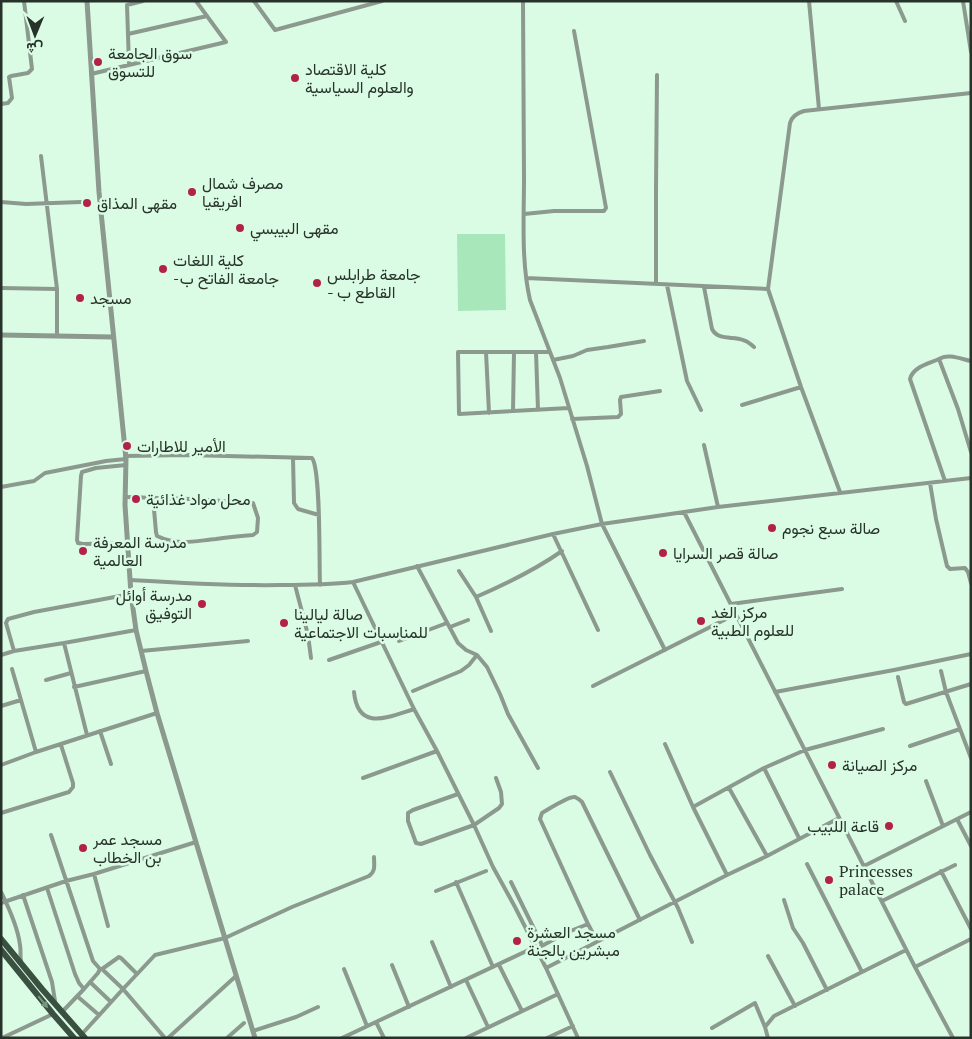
<svg xmlns="http://www.w3.org/2000/svg" width="972" height="1039" viewBox="0 0 972 1039" font-family="'PT Serif',Vazirmatn,serif">
	<style>
		.green { fill: #a7e7ba }
		.lines { fill: none; stroke-linecap: round; stroke-linejoin: round }
		.minor { stroke: #8c998f; stroke-width: 4 }
		.tertiary { stroke: #8c998f; stroke-width: 5 }
		.primary { stroke: #3a5141; stroke-width: 6 }
		.oneway { fill: #7a9582 }
		.poi-dot { fill: #b32149; stroke: #dbfce4; stroke-width: 2 }
		.labels { text-anchor: middle; dominant-baseline: central; stroke-width: 5; stroke-linejoin: round; paint-order: stroke }
		.poi-label { font-size: 16px; fill: #27332a; stroke: #dbfce4; text-anchor: start }
	</style>
	<rect width="100%" height="100%" fill="#dbfce4"/>
	<path class="green" d="M457,234h48l1,76 -48,1z"/>
	<g class="lines">
		<path class="minor" d="M254,1l21,29 107,-29
			M523,1c0,59 1,118 1,177 0,39 -3,83 6,122l30,78 27,88 15,58 63,126
			M809,1l10,108
			M896,1l9,20
			M963,1l8,51
			M128,34l79,-18
			M129,65l-2,-60 16,-4
			M91,74l135,-32 -30,-41
			M1,104l7,-1 4,-5 -3,-21 2,-1 17,-3 4,-4 -8,-68
			M41,156l16,133v47
			M1,202l25,2 55,-2
			M524,214l30,-3h50l2,-3 -32,-177
			M526,278l242,11
			M656,284v-95l1,-114
			M667,285l20,96 14,29
			M704,287l8,42c6,12 21,7 31,11 5,1 7,4 11,7
			M1,288l56,1
			M486,352l3,61
			M536,352l2,58
			M549,352h-91l1,62 110,-6
			M939,359c-11,5 -26,8 -29,20l35,102
			M553,360l20,-4 14,-6 21,-3 36,-6
			M971,361c-10,-2 -23,-8 -32,-2l19,50 13,43
			M742,405l59,-18
			M513,411l1,-59
			M572,419l46,-2 3,-3 -1,-14 1,-3 39,-6
			M704,445l14,62
			M125,456l62,-1 125,3c9,11 7,107 8,127
			M293,458l1,45 4,6 21,6
			M126,465l-30,3 -14,4 -1,4 -4,64 1,3 5,1 45,-1
			M930,483l6,36 11,47 3,3 15,-1 3,4 3,11
			M1,487l33,-6 11,-8 61,-12 20,-2
			M840,492l-39,-105 -33,-98 22,-166c2,-7 7,-10 14,-12l167,-18
			M125,497l66,2 62,4 5,15 -1,14 -4,3c-13,1 -25,2 -37,4 -22,2 -38,7 -59,-3l-1,-4 -3,-34
			M684,512l231,455 38,71
			M553,534l45,96
			M417,566l41,77 8,7 11,5 10,12 13,27 8,20 30,54
			M459,571l17,26 15,34
			M130,580c50,3 100,6 150,5 24,0 48,0 73,-3l200,-48 49,-10 116,-17 253,-29
			M353,582l61,127 23,42 37,74 19,42 22,40 31,61 32,70
			M295,585l13,50 3,23
			M476,597c30,-13 59,-27 86,-46
			M731,604l111,-15
			M450,627l18,-7
			M399,641l48,-18
			M64,643l23,92
			M14,651l-8,-28 2,-4 26,-7 97,-18
			M141,651l107,-10
			M1,655l13,-4 50,-8 72,-13
			M329,660l52,-18
			M12,669l24,83
			M941,671l5,21 25,66
			M898,677l6,25 2,2 65,-20
			M46,680l25,-7
			M593,686l143,-72
			M74,687l72,-16
			M413,691l48,-20 8,-6 8,-10
			M354,692c4,40 34,25 60,17
			M775,692l119,-22 77,-16
			M1,706l20,-6
			M100,731l11,33
			M665,744l28,63 34,68
			M910,746l50,-17
			M1,765l35,-13 121,-39
			M764,768l35,70
			M610,772l40,83 28,53 14,34
			M363,778l74,-27
			M926,781l17,45
			M729,788l38,68
			M458,794l-45,16 -5,3v8l8,22 5,1 53,-19 25,-17 3,-4 -1,-12 -5,-14
			M693,807l71,-39 41,-18 78,-21
			M1,813l68,-21 4,-5v-4l-12,-38
			M957,819l14,27
			M807,864l55,108
			M864,866l107,-54
			M941,871l30,58
			M94,874l14,52
			M456,882l37,85
			M511,882l31,63
			M47,888l28,86 4,9 5,6 14,-16 2,-4 -7,-8 -42,-126
			M436,891l50,-20
			M1,892c7,14 17,37 19,53 1,5 0,11 1,16
			M23,895l29,87 3,19
			M784,900l9,28 10,15 24,47
			M882,901l73,-36
			M1,903l65,-22 28,-7 102,-32
			M588,924l9,17
			M432,942l19,45
			M536,949l32,-17 20,-8 -48,-105 2,-6c7,-4 26,-17 33,-16 2,1 5,3 7,5l58,118
			M768,956l27,50
			M392,965l17,42
			M499,965l23,46
			M915,967l56,-28
			M546,968l181,-93 40,-19 72,-38
			M102,969l21,20 42,49
			M102,969l17,-12 2,1 16,16
			M344,969l23,57
			M466,980l22,47
			M90,982l21,20
			M77,996l22,19
			M62,1012l22,-23
			M376,1022l8,16
			M712,1028l43,-25 10,24
			M253,1031l43,-14 22,-10
			M82,1034l41,-45 32,-34 70,-17 67,-31 77,-31c7,-5 5,-11 5,-19
			M2,1038l51,-24
			M168,1038l68,-62
			M227,1038l17,-15
			M342,1038l193,-91
			M466,1038l92,-44
			M547,1038l26,-12
			M768,1038l-3,-11 9,-11 132,-66"/>
		<path class="tertiary" d="M87,1l12,191 27,267 -1,46 6,89 5,36 10,41 11,42 98,325
			M1,335l112,2"/>
		<path class="primary" d="M1,939l41,50 43,49
			M1,950l52,64 21,24"/>
	</g>
	<defs><path id="oneway-solid" d="M-6-.8H1V-3.2L6.5 0L1 3.2V.8H-6Z" transform="scale(1.25)"/></defs>
	<use class="oneway" href="#oneway-solid" transform="translate(43 1002) rotate(51)"/>
	<g class="poi-dot">
		<circle cx="98" cy="62" r="5"/>
		<circle cx="295" cy="78" r="5"/>
		<circle cx="192" cy="192" r="5"/>
		<circle cx="87" cy="203" r="5"/>
		<circle cx="240" cy="228" r="5"/>
		<circle cx="163" cy="269" r="5"/>
		<circle cx="317" cy="283" r="5"/>
		<circle cx="80" cy="298" r="5"/>
		<circle cx="127" cy="446" r="5"/>
		<circle cx="136" cy="499" r="5"/>
		<circle cx="772" cy="528" r="5"/>
		<circle cx="83" cy="551" r="5"/>
		<circle cx="663" cy="553" r="5"/>
		<circle cx="202" cy="604" r="5"/>
		<circle cx="701" cy="621" r="5"/>
		<circle cx="284" cy="623" r="5"/>
		<circle cx="832" cy="765" r="5"/>
		<circle cx="889" cy="826" r="5"/>
		<circle cx="83" cy="848" r="5"/>
		<circle cx="829" cy="880" r="5"/>
		<circle cx="517" cy="941" r="5"/>
	</g>
	<g class="labels">
		<g class="poi-label">
			<text x="108" y="53">سوق الجامعة<tspan x="108" dy="18">للتسوق</tspan></text>
			<text x="305" y="69">كلية الاقتصاد<tspan x="305" dy="18">والعلوم السياسية</tspan></text>
			<text x="202" y="183">مصرف شمال<tspan x="202" dy="18">افريقيا</tspan></text>
			<text x="97" y="203">مقهى المذاق</text>
			<text x="250" y="228">مقهى البيبسي</text>
			<text x="173" y="260">كلية اللغات<tspan x="173" dy="18">-جامعة الفاتح ب</tspan></text>
			<text x="327" y="274">جامعة طرابلس<tspan x="327" dy="18">- القاطع ب</tspan></text>
			<text x="90" y="298">مسجد</text>
			<text x="137" y="446">الأمير للاطارات</text>
			<text x="146" y="499">محل مواد غذائية</text>
			<text x="782" y="528">صالة سبع نجوم</text>
			<text x="93" y="542">مدرسة المعرفة<tspan x="93" dy="18">العالمية</tspan></text>
			<text x="673" y="553">صالة قصر السرايا</text>
			<text x="192" y="595" text-anchor="end">مدرسة أوائل<tspan x="192" dy="18">التوفيق</tspan></text>
			<text x="711" y="612">مركز الغد<tspan x="711" dy="18">للعلوم الطبية</tspan></text>
			<text x="294" y="614">صالة ليالينا<tspan x="294" dy="18">للمناسبات الاجتماعية</tspan></text>
			<text x="842" y="765">مركز الصيانة</text>
			<text x="879" y="826" text-anchor="end">قاعة اللبيب</text>
			<text x="93" y="839">مسجد عمر<tspan x="93" dy="18">بن الخطاب</tspan></text>
			<text x="839" y="871">Princesses<tspan x="839" dy="18">palace</tspan></text>
			<text x="527" y="932">مسجد العشرة<tspan x="527" dy="18">مبشرين بالجنة</tspan></text>
		</g>
	</g>
	<rect width="972" height="1039" fill="none" stroke="#27332a" stroke-width="5"/>
	<g transform="translate(35 35) rotate(181)" stroke="#dbfce4" stroke-width="4" paint-order="stroke">
	<path d="M0-4L9 19L0 12L-9 19Z" fill="#27332a"/>
	<text y="-8" font-size="14" font-weight="bold" text-anchor="middle" fill="#27332a">ش</text>
	</g>
</svg>
